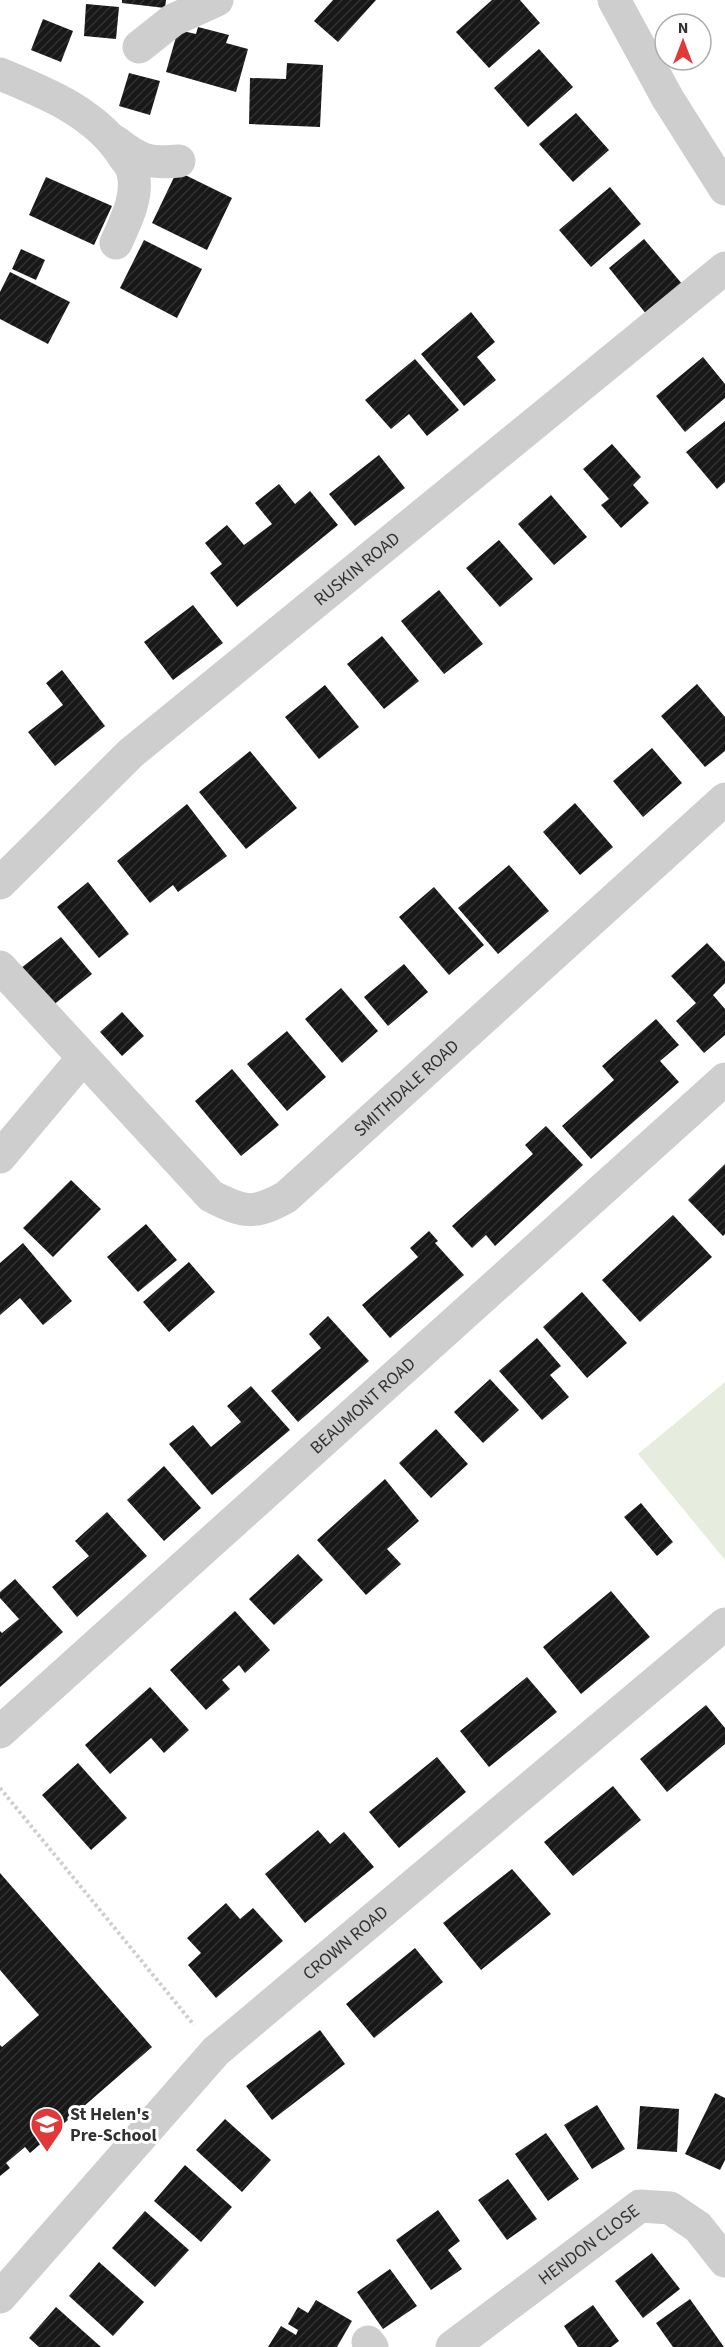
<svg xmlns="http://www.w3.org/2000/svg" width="725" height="2347" viewBox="0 0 725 2347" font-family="'Source Sans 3',sans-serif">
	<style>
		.pitch { fill: #e6eddf }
		.building { fill: url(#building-hatch) }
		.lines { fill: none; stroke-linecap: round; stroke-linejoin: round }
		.path { stroke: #cecece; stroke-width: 4; stroke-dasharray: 3 3; stroke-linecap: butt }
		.minor { stroke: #cecece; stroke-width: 33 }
		.labels { text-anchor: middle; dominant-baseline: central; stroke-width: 6; stroke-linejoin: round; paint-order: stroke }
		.street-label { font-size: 18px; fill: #313131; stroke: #fff }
		.poi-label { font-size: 18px; font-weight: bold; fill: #313131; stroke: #fff; text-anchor: start }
	</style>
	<defs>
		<pattern id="building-hatch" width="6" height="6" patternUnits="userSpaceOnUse" patternTransform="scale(1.5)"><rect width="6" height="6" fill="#181818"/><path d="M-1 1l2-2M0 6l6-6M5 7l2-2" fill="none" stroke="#313131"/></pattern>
	</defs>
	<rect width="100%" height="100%" fill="#fff"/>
	<path class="pitch" d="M725,1382v178l-87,-106z"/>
	<path class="building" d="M122,0h44l-1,8 -43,-5z
		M333,0h43l-38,42 -24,-21z
		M492,0h28l20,23 -51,45 -33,-36z
		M86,4l33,3 -3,32 -32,-3z
		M43,19l30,12 -12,31 -30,-12z
		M198,27l31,8 -3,8 22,6 -12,43 -70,-20 12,-42 18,4z
		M539,49l34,38 -45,40 -34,-39z
		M287,63l36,2 -3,62 -71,-3 1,-46 36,1z
		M129,73l31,8 -10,34 -31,-9z
		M576,113l33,37 -36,32 -34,-38z
		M177,171l55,27 -25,52 -55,-27z
		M46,177l66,29 -18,39 -65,-30z
		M610,187l31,37 -50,43 -32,-37z
		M644,239l39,46 -36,30 -38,-47z
		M144,240l58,29 -25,49 -57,-30z
		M21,249l24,11 -9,20 -24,-11z
		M10,272l60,30 -22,42 -48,-25v-27z
		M471,312l24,30 -18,15 19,23 -32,26 -43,-52z
		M703,357l22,27v14l-40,34 -29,-36z
		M415,359l44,51 -32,26 -18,-22 -18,15 -26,-29z
		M725,421v61l-8,7 -31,-37z
		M612,444l29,33 -8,8 16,18 -28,25 -20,-23 8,-6 -26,-30z
		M379,455l26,33 -50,38 -26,-32z
		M279,484l16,20 15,-13 28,34 -101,82 -27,-34 12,-9 -17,-21 22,-18 17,20 28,-21 -17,-21z
		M551,495l36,42 -33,28 -36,-41z
		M499,540l34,39 -33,28 -34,-39z
		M439,590l44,54 -39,30 -43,-53z
		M193,605l30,38 -50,37 -29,-38z
		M382,636l37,45 -35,28 -37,-45z
		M62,670l43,56 -50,40 -27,-34 35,-27 -17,-22z
		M697,684l28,33v34l-20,16 -44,-51z
		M325,685l34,42 -40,32 -34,-42z
		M652,748l30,35 -39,34 -30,-36z
		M250,751l47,57 -51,41 -47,-57z
		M575,803l38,44 -33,28 -37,-43z
		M187,804l40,52 -49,36 -5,-7 -23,18 -33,-42z
		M509,865l40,46 -51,43 -40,-46z
		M88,882l41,52 -30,24 -42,-51z
		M434,887l50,58 -35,30 -50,-58z
		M61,937l31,37 -40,32 -31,-38z
		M707,943l18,19v21l-12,12 12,14v26l-21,18 -28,-32 20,-18 -25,-27z
		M404,964l24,28 -40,34 -24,-29z
		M341,988l37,43 -36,32 -37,-44z
		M122,1012l22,24 -22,20 -22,-24z
		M656,1019l23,26 -19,16 19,21 -88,77 -29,-33 52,-46 -12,-14z
		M287,1031l39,46 -39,34 -40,-47z
		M232,1069l47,56 -38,31 -46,-55z
		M546,1126l37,39 -88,81 -9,-11 -14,13 -20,-22 81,-72 -8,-9z
		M725,1164v70l-2,2 -35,-36z
		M71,1180l30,29 -48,48 -30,-29z
		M673,1215l39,42 -72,65 -38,-42z
		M146,1224l31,36 -39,32 -31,-35z
		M429,1231l9,10 -3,2 29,32 -74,63 -28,-33 56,-48 -8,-9z
		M23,1243l49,58 -29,24 -23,-27 -20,17v-52z
		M189,1262l26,30 -46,40 -26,-30z
		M582,1292l45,51 -40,35 -44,-51z
		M328,1316l41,45 -71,61 -27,-31 50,-43 -12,-14z
		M537,1338l24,28 -11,9 19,22 -27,23 -43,-49z
		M490,1379l29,31 -36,33 -29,-31z
		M251,1386l39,44 -78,65 -43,-51 24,-19 18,22 30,-25 -14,-16z
		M436,1429l32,35 -37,34 -32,-35z
		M164,1466l37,42 -37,33 -37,-41z
		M385,1479l34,42 -32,28 14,15 -35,31 -49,-55z
		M641,1503l32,39 -16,14 -33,-39z
		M107,1512l40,44 -70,61 -25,-30 37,-31 -14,-15z
		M298,1554l25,26 -49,45 -25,-26z
		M15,1579l48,53 -63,55v-56l2,2 17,-14 -19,-21v-6z
		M611,1591l39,46 -69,57 -38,-47z
		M235,1611l35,39 -25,23 -6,-8 -17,15 8,9 -24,21 -36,-40z
		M527,1677l30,35 -68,55 -29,-36z
		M150,1687l39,43 -25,23 -13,-15 -41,36 -25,-29z
		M706,1705l19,23v16l-58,48 -27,-33z
		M437,1757l29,35 -67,56 -30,-36z
		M78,1763l49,55 -36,32 -49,-55z
		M613,1786l28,34 -68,56 -29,-34z
		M318,1830l12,14 14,-12 30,35 -69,56 -40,-49z
		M512,1869l39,45 -70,56 -38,-47z
		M0,1873l152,174 -122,106 -5,-6 -19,16 4,5 -10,8v-131l2,2 37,-32 -39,-45z
		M226,1903l14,16 13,-11 30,33 -67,57 -28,-33 13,-12 -14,-15z
		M415,1948l28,34 -69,56 -28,-34z
		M320,2030l25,34 -73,56 -26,-34z
		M715,2093l10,5v62l-5,10 -35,-16z
		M597,2105l28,44 -33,20 -28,-44z
		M640,2106l39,3 -2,43 -40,-3z
		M225,2119l46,41 -29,32 -46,-42z
		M546,2133l33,46 -31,22 -33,-47z
		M185,2165l47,42 -31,35 -47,-41z
		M508,2179l29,40 -30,21 -29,-40z
		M438,2210l22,31 -12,9 14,19 -31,21 -35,-50z
		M145,2211l44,39 -34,37 -43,-39z
		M652,2253l28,36 -37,29 -28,-37z
		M99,2262l45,40 -31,34 -44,-40z
		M390,2269l27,37 -34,23 -26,-37z
		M690,2299l34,48h-51l-17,-24z
		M316,2300l36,21 -15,26h-69l13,-21 15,9 2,-5 -10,-6 10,-17 10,6z
		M593,2305l26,36 -8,6h-33l-14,-21z
		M56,2307l45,40h-62l-10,-9z"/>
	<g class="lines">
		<path class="path" d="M0,1788l194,237"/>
		<g class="minor">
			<path d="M614,0l54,99 57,90"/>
			<path d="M139,47l34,-27 44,-20"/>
			<path d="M0,74c46,19 97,39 124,83 3,4 8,10 9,16 6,24 -8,49 -17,70"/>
			<path d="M116,142c23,18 33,22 63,19"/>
			<path id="s1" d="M0,883l131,-130 594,-485"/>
			<path id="s2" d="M0,967l211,229c33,17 43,19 75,1l439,-398"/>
			<path d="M0,1157l83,-99"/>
			<path id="s3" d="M0,1732l725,-653"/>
			<path id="s4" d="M0,2297l216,-246 509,-427"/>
			<path d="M368,2342l4,5"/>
			<path id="s5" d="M452,2347l188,-141 30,2 28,19 27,34"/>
		</g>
	</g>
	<defs>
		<g id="school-pin" transform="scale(1.725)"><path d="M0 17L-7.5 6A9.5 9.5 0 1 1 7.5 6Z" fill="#e1393a" stroke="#fff"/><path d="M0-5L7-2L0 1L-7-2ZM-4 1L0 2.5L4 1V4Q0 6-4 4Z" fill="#fff"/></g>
	</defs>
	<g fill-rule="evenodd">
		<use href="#school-pin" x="47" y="2124"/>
	</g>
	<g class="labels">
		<g class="street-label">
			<text stroke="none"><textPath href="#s1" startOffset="476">RUSKIN ROAD</textPath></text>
			<text stroke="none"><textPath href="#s2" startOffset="554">SMITHDALE ROAD</textPath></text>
			<text stroke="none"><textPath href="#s3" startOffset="488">BEAUMONT ROAD</textPath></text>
			<text stroke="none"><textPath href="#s4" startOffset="496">CROWN ROAD</textPath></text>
			<text stroke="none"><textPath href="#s5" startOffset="171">HENDON CLOSE</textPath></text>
		</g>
		<g class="poi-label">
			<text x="70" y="2114">St Helen's<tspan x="70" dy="21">Pre-School</tspan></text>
		</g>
	</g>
	<g transform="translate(683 42)"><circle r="28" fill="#ffffff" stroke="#adadad" stroke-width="1.5"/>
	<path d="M0-4.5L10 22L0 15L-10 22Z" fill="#e1393a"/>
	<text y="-9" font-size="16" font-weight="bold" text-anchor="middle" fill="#313131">N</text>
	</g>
</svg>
